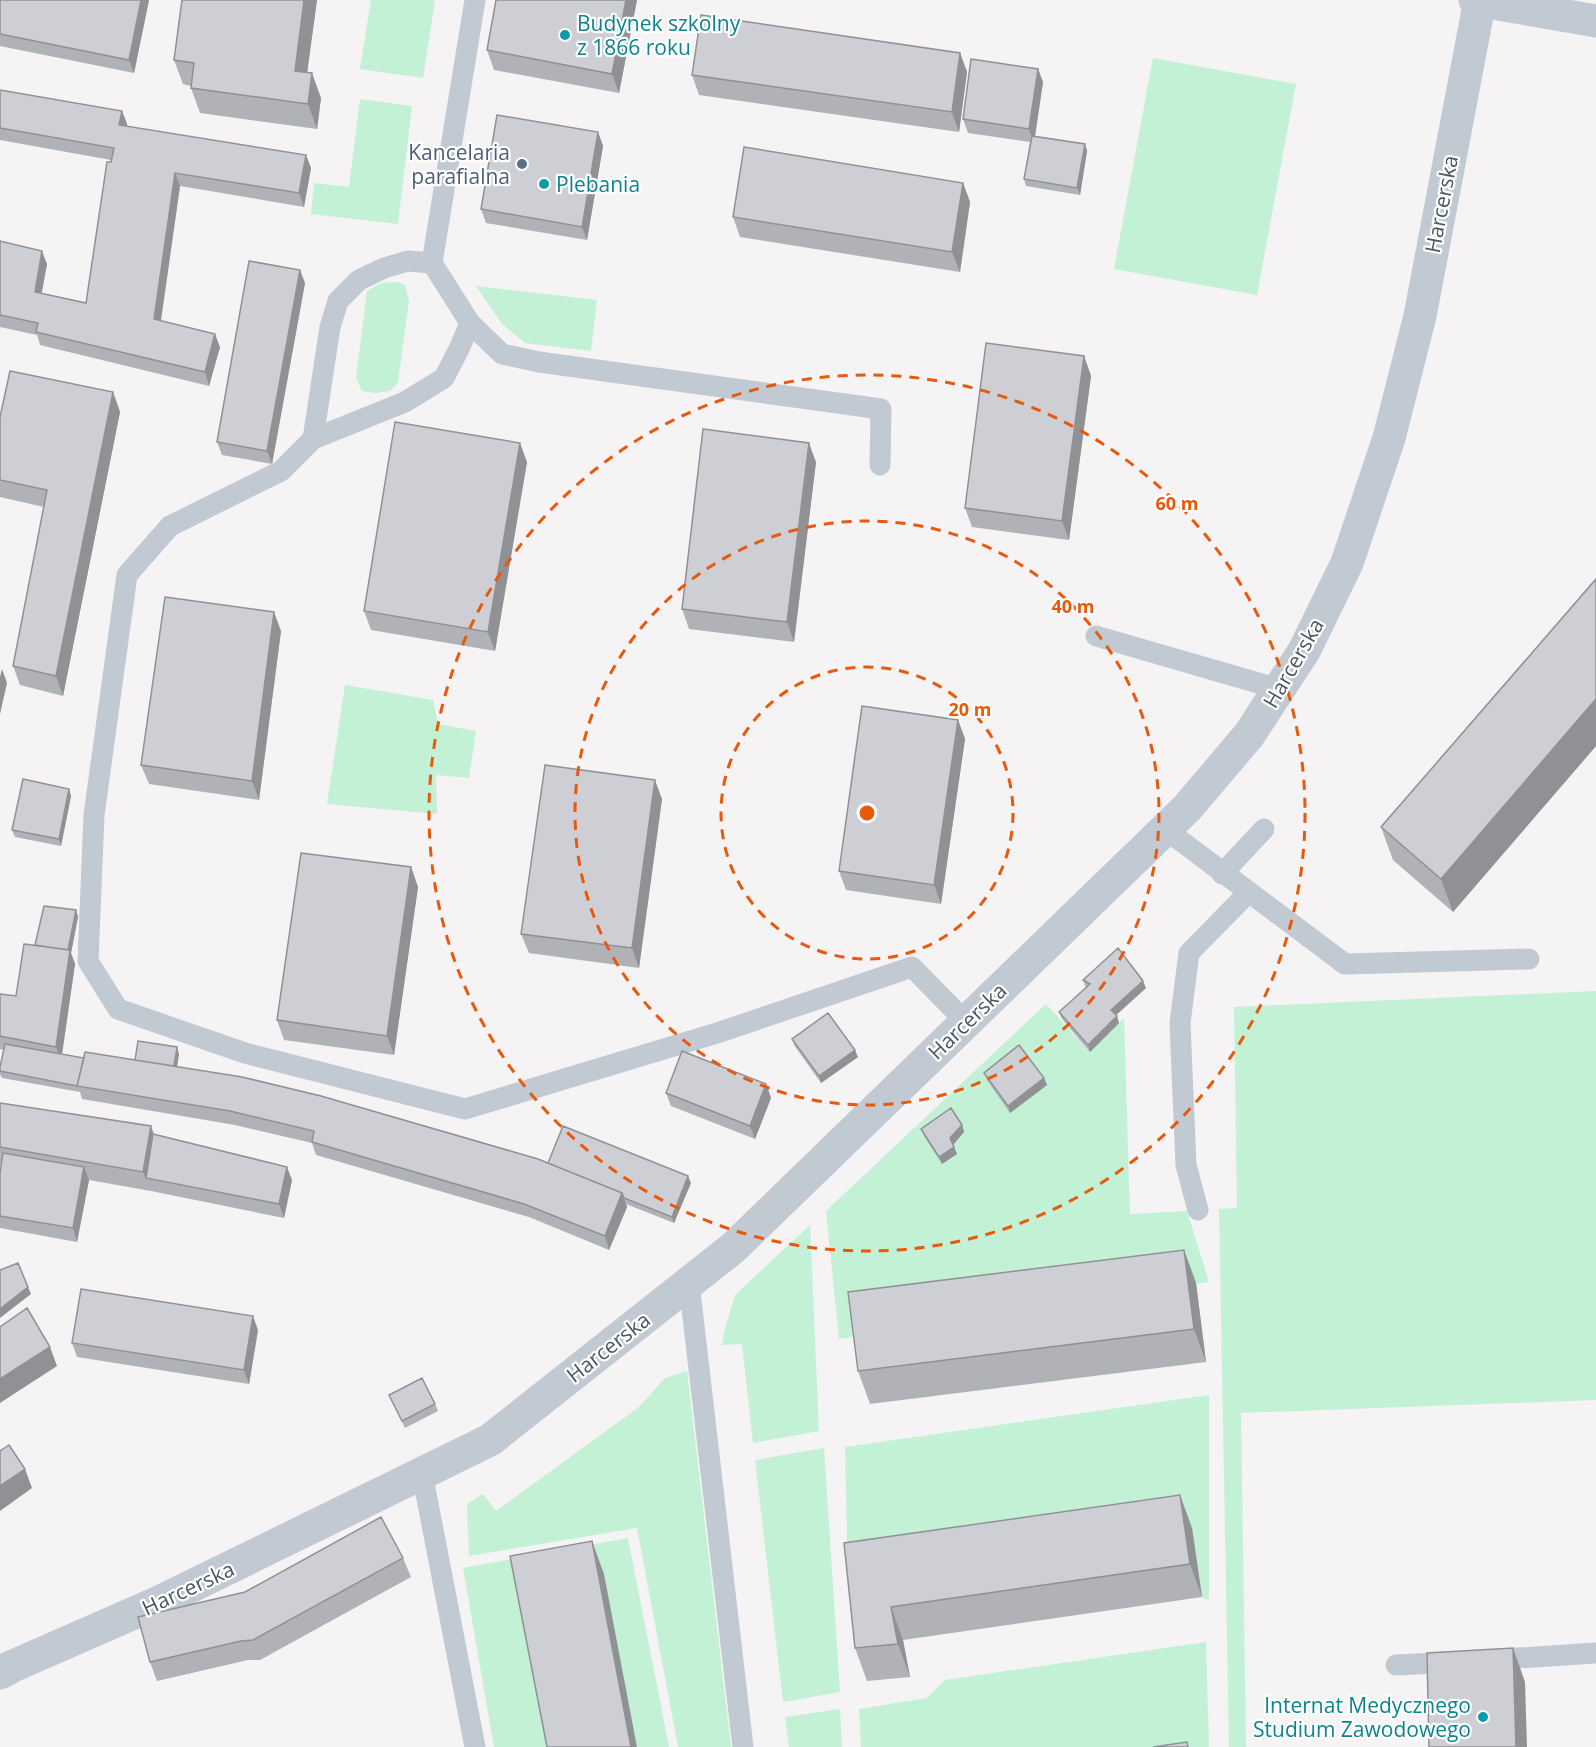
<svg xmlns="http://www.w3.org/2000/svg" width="1596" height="1747" viewBox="0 0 1596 1747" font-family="'Open Sans',sans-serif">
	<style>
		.green { fill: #c3f1d5 }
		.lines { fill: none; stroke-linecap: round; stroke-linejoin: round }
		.lane { stroke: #c1cad2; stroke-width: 21 }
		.street { stroke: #c1cad2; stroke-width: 33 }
		.wall { fill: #b0b2b7 }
		.shaded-wall { fill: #909195 }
		.building { fill: #cdcfd5; stroke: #909195; stroke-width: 1.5 }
		.ring { fill: none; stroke: #e8590c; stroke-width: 3; stroke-dasharray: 10 8 }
		.culture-dot { fill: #0f9aa8; stroke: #fff; stroke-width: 2 }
		.service-dot { fill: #5c6f8a; stroke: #fff; stroke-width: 2 }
		.labels { text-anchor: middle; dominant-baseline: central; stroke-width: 4.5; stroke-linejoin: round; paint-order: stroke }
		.culture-label { font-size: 21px; fill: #0d838f; stroke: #fff; text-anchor: start }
		.service-label { font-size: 21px; fill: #4e5e75; stroke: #fff; text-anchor: end }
		.street-label { font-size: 21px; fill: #4a5661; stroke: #fff }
		.centre { fill: #e8590c; stroke: #fff; stroke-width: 3 }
		.ring-label { font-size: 18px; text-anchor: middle; font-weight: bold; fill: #e8590c; stroke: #fff; stroke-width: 4.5; stroke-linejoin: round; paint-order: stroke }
	</style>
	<rect width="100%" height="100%" fill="#f5f3f3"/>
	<path class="green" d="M371,0h64l-12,78 -63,-9z
		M1153,58l143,26 -39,211 -143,-26z
		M360,99l52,7 -14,118 -87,-10 3,-31 35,4z
		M398,282l7,3 4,16 -11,81 -8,9 -14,2 -14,-2 -6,-13 11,-87 14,-8z
		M476,286l121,14 -6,51 -66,-8 -23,-19z
		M345,685l88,15 5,24 38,7 -7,47 -33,-3 1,39 -110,-10z
		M1596,991v409l-355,13 5,334h-17l-10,-538 18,-1 -3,-201z
		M1046,1004l44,48 34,-34 6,196 57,-3 22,71 -370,57 -13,-128z
		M810,1225l9,206 -66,12 -11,-99 -20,1 3,-16 10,-34z
		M687,1371l44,376h-53l-41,-219 -168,28 -2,-52 16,-10 13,17 143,-104 26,-29z
		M1209,1395v205l-7,-3 -10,-68 -344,47 -3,-129z
		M824,1448l16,244 -57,10 -28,-242z
		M628,1538l41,209h-175l-31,-179z
		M1206,1642l3,105h-348l-2,-38 68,-11 18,-18z
		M840,1709l2,38h-53l-4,-30z"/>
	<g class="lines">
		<path class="lane" d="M475,0l-43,263 38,60 32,31 37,8 342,47 -1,56
			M432,263l-24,-2 -24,7 -25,12 -21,21 -8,26 -17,112 -32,32 -111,55 -43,49 -33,240 -6,146 30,48 127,44 220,56 252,-76 195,-66 54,55
			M313,439l92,-37 39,-24 15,-29 11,-26
			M1096,636l183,53
			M1165,829l180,135 184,-5
			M1222,874l42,-45
			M1198,1210l-12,-45 -6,-142 9,-70 59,-60
			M689,1283l54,464
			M422,1473l53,274
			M1489,1660l107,-7
			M1396,1665l59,-3"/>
		<path class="street" d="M1475,0l121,21
			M0,1673l13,-7 146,-64 331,-162 243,-192 454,-440 62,-73 30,-46 25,-38 43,-88 42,-125 31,-122 60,-316"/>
	</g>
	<path class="wall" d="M0,0h149l-15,73 -134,-27z
		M182,0h135l-10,72 14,26 -4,31 -117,-16 -9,-25v-2l-8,-2 -9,-24z
		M496,0h141l-18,93 -125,-23 -7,-20z
		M960,53l7,19 -8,60 -260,-37 -7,-20z
		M1038,69l5,13 -8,54 50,8 2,7 -7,44 -54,-9 -2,-7 6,-37 -62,-9 -5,-14z
		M0,90l122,21 5,13v3l179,28 5,13 -7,39 -124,-21 -19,135 59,26 -11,39 -169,-41 -3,-10 -37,-8v-86l47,23 -5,29 44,10 25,-143 -111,-20z
		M598,132l5,14 -16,94 -101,-17 -5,-14z
		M963,183l7,19 -10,70 -220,-35 -7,-20z
		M305,283l-33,181 -50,-9 -5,-13z
		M1084,356l7,20 -22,164 -97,-13 -7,-19z
		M113,392l7,20 -57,284 -43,-11 -7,-19 31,-159 -44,-10v-80z
		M527,462l-32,189 -124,-21 -7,-19z
		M816,462l-22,180 -105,-13 -7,-20z
		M1596,579v167l-143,166 -60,-52 -12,-33z
		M281,631l-22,169 -110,-16 -8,-19z
		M958,720l7,19 -24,165 -95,-14 -7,-19z
		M69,789l2,7 -10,50 -46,-9 -3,-7z
		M662,799l-23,169 -110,-15 -8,-19z
		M411,867l7,20 -24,168 -110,-15 -7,-20z
		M76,910l2,7 -7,36 4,11 -13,90 22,4 51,2 44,-6 -2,13 371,96 143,20 -17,40 -48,-19 1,3 -18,43 -80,-33 -213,-62 -4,-12 -77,-18 -153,-26 -2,-7 -78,-14 -2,-4v-7l4,-17 -4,-1v-55l16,2 19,-51z
		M1083,980l63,8 -30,27 3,8 -29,29 -28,-33 -3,-7 27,-24z
		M792,1039l66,18 -37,26 -27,-38z
		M984,1073l60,5 3,7 -37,28 -23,-33z
		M766,1084l5,14 -16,41 -84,-33 -5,-13z
		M0,1103l154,31 138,46 -8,38 -133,-27 -62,-11 -12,62 -77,-14v-55l1,-8h-1z
		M962,1125l2,7 -11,12 4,10 -15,10 -18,-28 -3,-7z
		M1184,1250l12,33 10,79 -336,42 -12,-33z
		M258,1330l-9,54 -172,-27 -5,-14z
		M389,1395l46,9 3,7 -33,17z
		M1192,1528l10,69 -299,43 7,37 -43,4 -12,-33 -11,-105z
		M403,1558l8,19 -151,83h-12l-91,21 -7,-19z"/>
	<path class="shaded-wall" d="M141,0h8l-15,73 -5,-13z
		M304,0h13l-13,96 -9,-25z
		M626,0h11l-18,93 -7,-19z
		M960,53l7,19 -8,60 -7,-20z
		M1038,69l5,13 -9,61 -5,-14z
		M312,73l9,25 -4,31 -9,-25z
		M122,111l5,13 -3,15 -5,-14z
		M598,132l5,14 -16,94 -5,-13z
		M1085,144l2,7 -7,44 -3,-7z
		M306,155l5,13 -7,39 -5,-14z
		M175,173l5,13 -21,147 -5,-14z
		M963,183l7,19 -10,70 -8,-20z
		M42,251l5,13 -8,41 -4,-13z
		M300,270l5,13 -33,181 -5,-13z
		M215,334l5,13 -11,39 -4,-14z
		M1084,356l7,20 -22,164 -7,-19z
		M113,392l7,20 -57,284 -7,-20z
		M520,443l7,19 -32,189 -7,-19z
		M809,443l7,19 -22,180 -7,-20z
		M274,612l7,19 -22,169 -7,-19z
		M2,669l5,14 -7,31v-37z
		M1596,699v47l-143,166 -12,-33z
		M958,720l7,19 -24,165 -7,-19z
		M655,780l7,19 -23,169 -7,-20z
		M69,789l2,7 -10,50 -2,-7z
		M411,867l7,20 -24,168 -7,-19z
		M76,910l2,7 -7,36 4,11 -14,97 -5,-14 11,-91z
		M1143,981l3,7 -32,29 -3,-7z
		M1117,1016l2,7 -29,29 -2,-7z
		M177,1047l2,7 -4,25 -2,-7z
		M855,1050l3,7 -37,26 -2,-7z
		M1044,1078l3,7 -37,28 -2,-7z
		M766,1084l5,14 -16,41 -5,-13z
		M962,1125l2,7 -11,13 -3,-7z
		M151,1126l7,20 -12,32 -3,-6z
		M954,1147l3,7 -15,10 -3,-7z
		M84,1167l5,13 -12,62 -4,-14z
		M287,1167l5,13 -8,38 -5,-14z
		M688,1176l3,7 -17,40 -2,-6z
		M622,1193l5,14 -18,43 -4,-14z
		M1184,1250l12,33 10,79 -12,-33z
		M28,1287l3,7 -31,24v-9z
		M253,1316l5,14 -9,54 -5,-14z
		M50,1347l7,19 -57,37v-24z
		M25,1469l7,19 -32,23v-25z
		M1180,1495l12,33 10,69 -12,-33z
		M592,1541l12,33 33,173h-6z
		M891,1607l12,33 7,37 -12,-33z
		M1513,1648l12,34 2,65h-11z"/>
	<path class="building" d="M0,0h141l-12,60 -129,-26z
		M182,0h122l-9,71 17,2 -4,31 -117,-16 3,-25 -20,-3z
		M496,0h130l-14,74 -125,-24z
		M701,15l259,38 -8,59 -260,-37z
		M971,59l67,10 -9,60 -66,-10z
		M0,90l122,21 -3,14 187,30 -7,38 -124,-20 -21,146 61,15 -10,38 -169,-40 2,-9 -38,-8v-74l42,10 -7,41 51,11 21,-141h4l3,-14 -114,-20z
		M497,115l101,17 -16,95 -101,-18z
		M1032,136l53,8 -8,44 -53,-9z
		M744,147l219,36 -11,69 -219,-35z
		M249,261l51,9 -33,181 -50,-9z
		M986,343l98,13 -22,165 -97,-13z
		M10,371l103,21 -57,284 -43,-10 34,-176 -47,-10v-63z
		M395,422l125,21 -32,189 -124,-21z
		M703,429l106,14 -22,179 -105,-13z
		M1596,579v120l-155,180 -60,-52z
		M165,597l109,15 -22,169 -111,-16z
		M862,706l96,14 -24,165 -95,-14z
		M545,765l110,15 -23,168 -111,-14z
		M23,779l46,10 -10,50 -47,-9z
		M301,853l110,14 -24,169 -110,-16z
		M44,906l32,4 -8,40 -33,-5z
		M24,944l46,6 -14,97 -56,-11v-42l16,2z
		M1118,948l25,33 -32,29 6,6 -29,29 -29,-33 31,-28 -7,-4z
		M828,1013l27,37 -36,26 -27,-37z
		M138,1041l39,6 -3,19 -39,-6z
		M5,1044l79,14 -7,28 -77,-15v-4z
		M1019,1045l25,33 -36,28 -24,-33z
		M682,1051l84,33 -16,42 -84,-33z
		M85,1052l157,25 79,19 217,63 84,34 -17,43 -81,-32 -212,-62 2,-11 -84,-20 -153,-25z
		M0,1103l151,23 -8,46 -143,-25z
		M951,1108l11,17 -12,13 4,9 -15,10 -18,-28z
		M563,1126l125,50 -16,41 -48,-19 -2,-5 -74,-30z
		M153,1134l134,33 -8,37 -133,-26z
		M3,1153l81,14 -11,61 -73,-12v-43z
		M1184,1250l10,79 -336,42 -10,-79z
		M18,1263l10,24 -28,22v-39z
		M81,1289l172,27 -9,54 -172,-27z
		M27,1308l23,39 -50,32v-52z
		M422,1378l13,26 -33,17 -13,-26z
		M9,1445l16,24 -25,17v-35z
		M1180,1495l10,69 -299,43 7,37 -43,4 -11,-105z
		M381,1517l22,41 -150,82 -12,1 -91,21 -12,-45 107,-25z
		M592,1541l39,206h-84l-37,-191z
		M1513,1648l3,99h-87l-2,-94z
		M1187,1742l1,5h-35z"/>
	<g class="ring">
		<circle cx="867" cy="813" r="146"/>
		<circle cx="867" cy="813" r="292"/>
		<circle cx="867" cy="813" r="438"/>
	</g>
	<g class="culture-dot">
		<circle cx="565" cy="35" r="6"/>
		<circle cx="544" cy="184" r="6"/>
		<circle cx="1483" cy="1717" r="6"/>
	</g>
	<circle class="service-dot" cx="522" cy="164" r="6"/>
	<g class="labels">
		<g class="culture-label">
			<text x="577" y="23">Budynek szkolny<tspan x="577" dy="24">z 1866 roku</tspan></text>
			<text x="556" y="184">Plebania</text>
			<text x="1471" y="1705" text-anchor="end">Internat Medycznego<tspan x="1471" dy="24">Studium Zawodowego</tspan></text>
		</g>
		<g class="service-label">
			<text x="510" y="152">Kancelaria<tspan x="510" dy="24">parafialna</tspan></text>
		</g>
		<g class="street-label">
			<text transform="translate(1441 204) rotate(-79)">Harcerska</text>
			<text transform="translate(1293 663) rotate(-60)">Harcerska</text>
			<text transform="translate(967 1021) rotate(-44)">Harcerska</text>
			<text transform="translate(608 1347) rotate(-38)">Harcerska</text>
			<text transform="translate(188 1588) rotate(-25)">Harcerska</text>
		</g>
	</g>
	<circle cx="867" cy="813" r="9" class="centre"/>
	<g class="ring-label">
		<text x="1177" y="510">60 m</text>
		<text x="1073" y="613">40 m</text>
		<text x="970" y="716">20 m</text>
	</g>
</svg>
